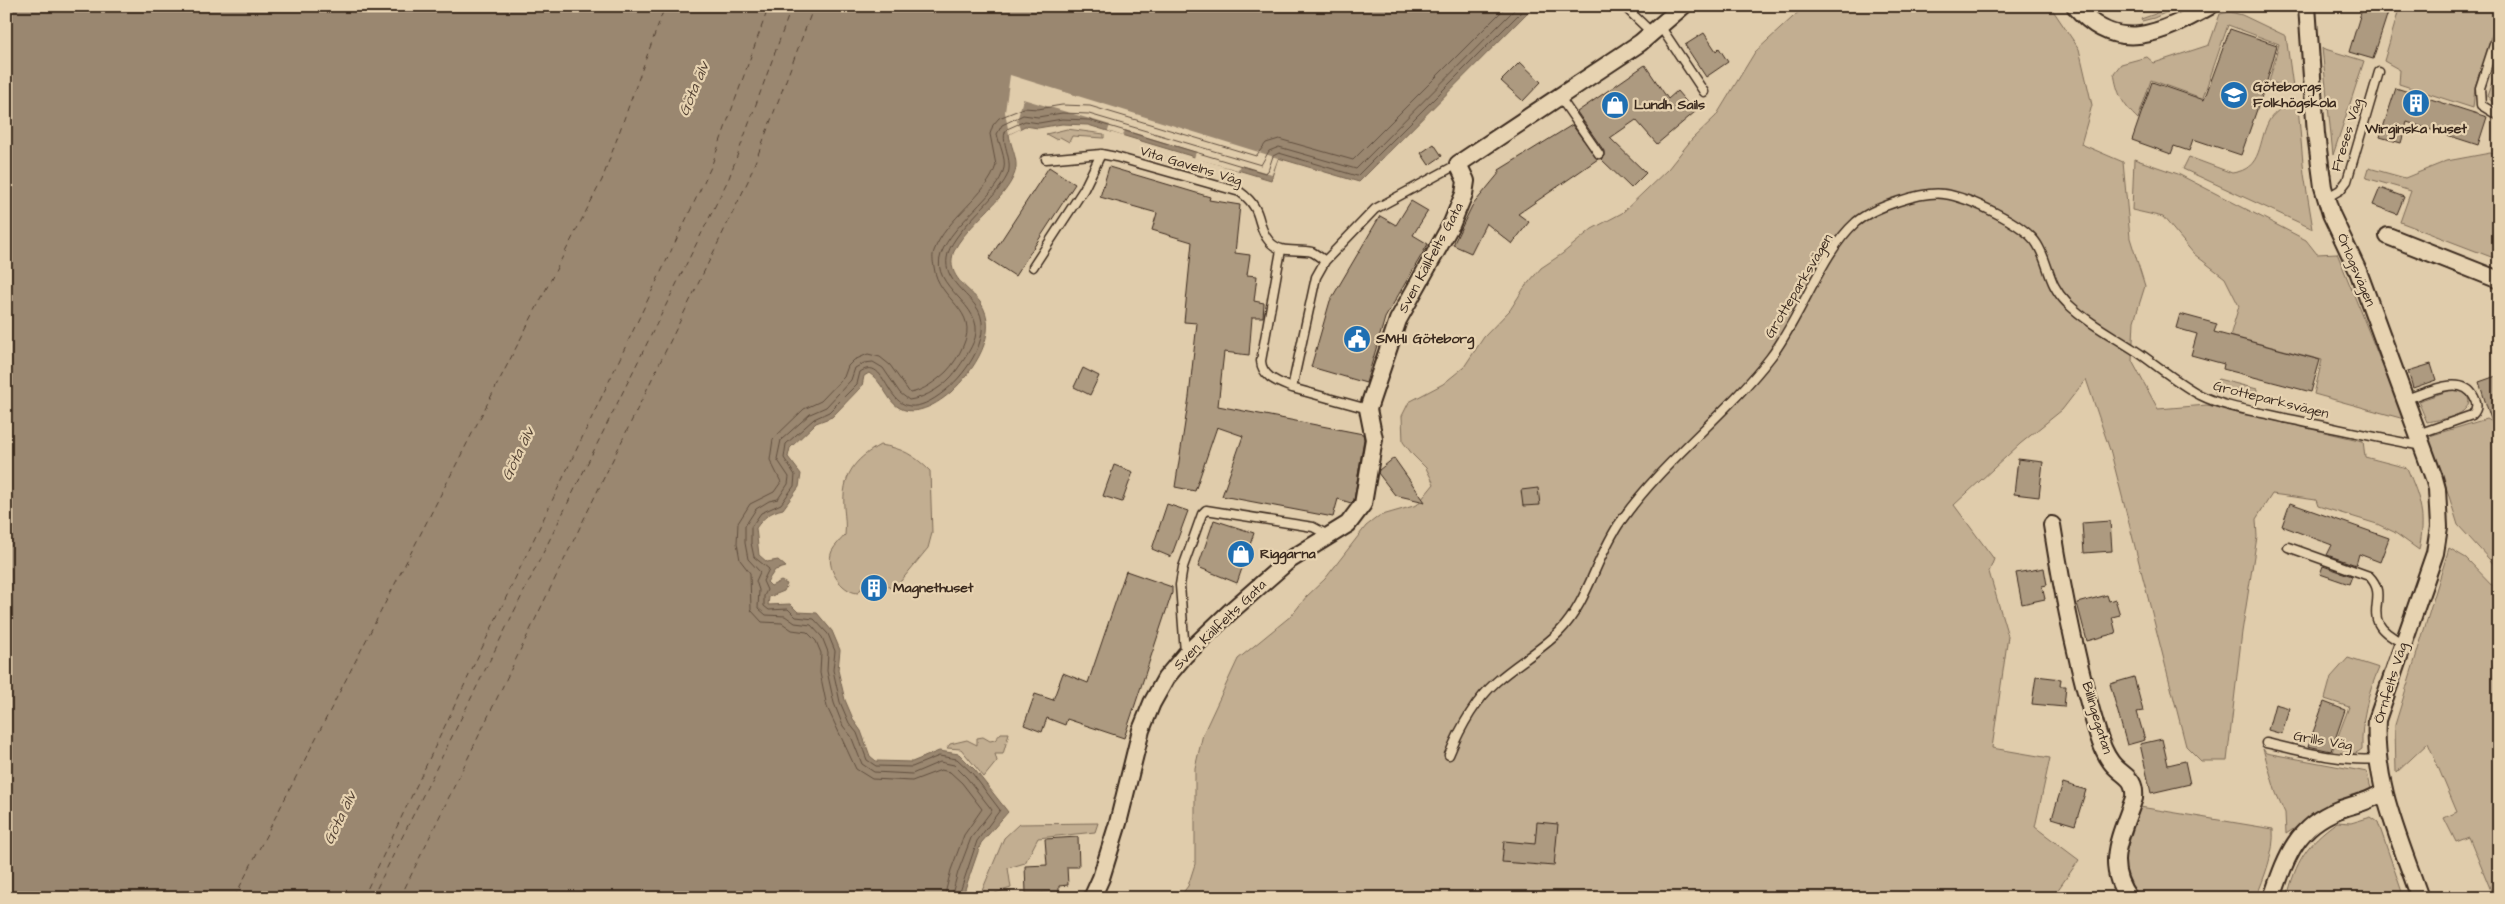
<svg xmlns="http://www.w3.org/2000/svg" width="2505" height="904" viewBox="0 0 2505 904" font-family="'Architects Daughter',sans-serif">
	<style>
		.green { fill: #c2ae91; stroke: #7e6c58 }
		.water { fill: #9a8770; stroke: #74624f }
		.pier { fill: #e0ccab }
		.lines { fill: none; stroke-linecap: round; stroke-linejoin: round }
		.shore { stroke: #614f3f; stroke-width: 1 }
		.ferry { stroke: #534132; stroke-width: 1; stroke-dasharray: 6 5; stroke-linecap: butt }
		.building { fill: #ad9a80; stroke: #3b2a1e }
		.service-casing { stroke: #3b2a1e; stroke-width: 11 }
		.minor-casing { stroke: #3b2a1e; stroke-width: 20 }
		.service { stroke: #e7d3b1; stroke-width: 8 }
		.minor { stroke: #e7d3b1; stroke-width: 16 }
		.labels { text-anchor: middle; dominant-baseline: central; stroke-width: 4.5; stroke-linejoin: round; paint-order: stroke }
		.poi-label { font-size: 14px; font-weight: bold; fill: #3b2a1e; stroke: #e7d3b1; text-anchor: start }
		.street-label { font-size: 14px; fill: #3b2a1e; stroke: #e7d3b1 }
		.water-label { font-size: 15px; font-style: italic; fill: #534132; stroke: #e7d3b1 }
	</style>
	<rect width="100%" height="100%" fill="#e0ccab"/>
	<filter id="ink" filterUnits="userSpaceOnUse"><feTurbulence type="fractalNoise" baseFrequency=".02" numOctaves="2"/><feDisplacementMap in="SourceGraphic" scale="10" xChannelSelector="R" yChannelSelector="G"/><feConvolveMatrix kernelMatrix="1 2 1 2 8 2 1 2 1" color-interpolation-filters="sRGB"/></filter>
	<g filter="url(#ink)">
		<path class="green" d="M1805,6h245l29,43 13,56 -11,39 42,18 7,76 15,48 -11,35 -2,40 26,48 49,-4 156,36 2,16 42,11c14,33 19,47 12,82l-25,-18 -17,-8 -59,-18 -2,-6 -44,-6 -16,25 1,18 -15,95 -15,129h-26l-15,-15 -75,-293 -25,-74 -24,31 -42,34 -66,61 40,54 -5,13 19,64 -16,112 58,10 -15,69 44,33 -27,38h-873l9,-12 7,-22v-96l8,-34 35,-75 54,-44 14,-18 19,-18 41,-53 13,-10 38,-11 17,-21 -8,-16 -13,-13 -10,-13 -1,-26 7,-14 34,-18 21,-17 20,-30 26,-27 14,-22 17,-20 21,-14 30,-25 30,-16 46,-44 24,-30 24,-23 39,-64z
			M2164,6h16l-26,12 -12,3 -1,-2 14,-5z
			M2400,6h79l13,5 5,12 -22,64 -2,21 -74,-24 1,-14 -16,-9z
			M2230,12l12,3 44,21 7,51 -24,-5 10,-38 -51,-19 -31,90 -6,-2 5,-17 -45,-16 -13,39c-16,-15 -21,-26 -24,-46l7,-9 26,-7 7,6 55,-18 11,-31z
			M2322,48l42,13 -31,94z
			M2499,63v47l-12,-14z
			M2288,103l10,4 6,67 9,55 -130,-60 6,-12 43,16c32,-4 25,-32 38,-54 4,-6 12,-11 18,-16z
			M1067,129l37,5v4l-32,-2 -3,6 -9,-5 -3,3 -11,-6z
			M2490,153l9,2v105l-99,-38 11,-31 -45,-13 3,-10 36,10 42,-17z
			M2134,159l44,15 128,66 11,14 20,-1 67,166 -90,-25 8,-34 -92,-24 9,-30 -14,-28 -31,-24 -31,-37 -31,-7z
			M2218,379l39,10 -1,5 -34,-6 -6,5 -4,-6z
			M2454,389l12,3 3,9c-3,17 -29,18 -42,21l-9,-21z
			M2499,418v152l-41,-45 -16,-51 -16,-37 60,-18 4,2z
			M880,445c22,3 34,10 50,26l2,62 -4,15 -32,39 -6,1 -18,-15 -14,20c-17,-1 -33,-26 -26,-42 3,-6 9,-11 13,-16 1,-9 0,-17 -1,-27 -2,-32 9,-48 36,-63z
			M2449,548l17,10 33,34v306h-5l-25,-61 -13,5 -12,-24 13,-6 -29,-69 -32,30 -1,-48z
			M2348,658l31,10c-11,25 -18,53 -17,81 -9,8 -19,5 -30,3l17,-45 -24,-8 6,-22z
			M1001,733h8l-6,21h-8l2,7 -13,16 -23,-28 -14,-1 3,-4 17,-4 10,5v-7l6,-1 7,4 5,-1z
			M2263,749l3,4 101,19 4,17c-12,8 -27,10 -41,16 -16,8 -28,19 -44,29l-1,-21 -9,-20z
			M2140,807l133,22c2,23 -9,48 -17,69h-115l-9,-12 -9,-24z
			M2371,817l7,5 26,76h-117c9,-37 19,-54 50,-76l14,1z
			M1098,823l-3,9 -57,6 -13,25 -17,5 3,20 -16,5v5h-16l25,-60 15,-14z"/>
		<path class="water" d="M6,6h1528l-175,176 -81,-24 -7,22 -183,-55 -26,-1 -24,4 -13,-2 -16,8c1,10 8,23 7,33 -3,31 -62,65 -64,92 -2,20 18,30 28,43 21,30 -7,70 -29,90 -17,15 -45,30 -61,7 -7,-10 -11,-19 -21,-26l-5,3 -2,10 -30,31 -16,6 -26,25 -2,9 13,17 -2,13 -16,22c-13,3 -19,8 -27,19l3,27 8,7 11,-2 8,7 -11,3 -8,12 4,4 10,-5 6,3 -3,7 -15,6 -1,8 22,-1 8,8 19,1 15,18 8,19 -2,20 7,30 9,21 7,10 9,25 6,5 36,1 27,-11 20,3 16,16 33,42 -27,31 -19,55h-956z"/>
		<path class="pier" d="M1010,75l268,83 -6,16 -32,-9 -2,5 -44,-12 2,-6 -71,-22 -2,6 -15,-5 2,-6 -87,-26 -6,22 3,8 -11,5 -4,-22z"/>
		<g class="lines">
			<path class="shore" d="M944,898l7,-28 13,-35 18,-26 -20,-26 -12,-11 -9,-2 -29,11 -40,-2 -16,-10 -29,-62 -7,-34 1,-20 -5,-12 -9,-9 -15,-2 -10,-7 -20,-1 -11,-12 -1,-37 -10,-13 -3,-17 1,-20 12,-19 24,-12 7,-10 -11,-22 3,-21 31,-30 17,-8 23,-24 4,-11 6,-6 14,-6 12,3 10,8 20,28c13,-2 26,-12 36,-21 7,-7 13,-17 17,-26 17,-37 -25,-45 -29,-79 -1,-6 -2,-11 0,-16 12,-33 54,-56 62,-86l-6,-31 3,-9 6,-7 25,-10 14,1 24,-4 28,1 166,50 10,-13 13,-4 74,21 154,-154
				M951,898l7,-26 13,-34 21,-28 -25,-32 -13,-13 -14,-3 -28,12 -38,-2 -12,-8 -11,-28 -8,-10 -9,-23 -7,-32 1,-19 -6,-15 -11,-12 -16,-2 -10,-7 -19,-1 -8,-7 1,-18 -3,-9 4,-9 -12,-13 -3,-16v-17l11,-17 13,-8 9,-2 10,-15 1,-7 -12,-18 4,-19 29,-26 16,-7 25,-27 4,-12 9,-5 9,-1 10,6 17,25 9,7c17,-2 37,-15 47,-29 7,-10 15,-21 19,-33 10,-34 -46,-50 -34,-84 12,-32 57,-58 63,-86 2,-10 -5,-24 -7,-34l5,-9 21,-10 15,2 24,-4 27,1 172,51 8,-14 10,-4 77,22 162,-163
				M958,898l19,-57 23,-31 -28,-37 -15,-14 -18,-3 -27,11 -36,-1 -9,-6 -10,-27 -8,-10 -9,-21 -7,-32 2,-19 -7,-17 -14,-15 -18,-2 -8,-8 -19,1 -5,-4v-10l3,-6 -4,-9 6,-12 -15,-12 -3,-14v-16l10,-14 20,-9 13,-18 1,-11 -11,-17 2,-14 28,-25 15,-7 28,-28 3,-12c33,-22 22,70 86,18 21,-17 50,-58 29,-85 -11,-14 -31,-27 -28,-47 3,-25 48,-57 60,-82 8,-15 -9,-37 0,-47l18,-8 14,2 23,-4 27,1 176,53 3,-2 5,-15 6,-3 78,23 170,-170"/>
			<path class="ferry" d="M234,898l368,-718 63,-174
				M363,898l348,-731 58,-161
				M372,898l357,-720 63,-172
				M400,898l348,-717 66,-175"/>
		</g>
		<path class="building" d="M2363,6h27l-17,53 -24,-7z
			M2230,29l47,16 -10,36 -26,74 -48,-16 -4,12 -15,-5 -3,8 -39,-14 20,-58 52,18z
			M1704,33l12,18 3,-3 9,14 -22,15 -21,-32z
			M1520,62l21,20 -18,19 -22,-20z
			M1645,65l23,34 9,-8 18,21 -38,32 -21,-24 -26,18 36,35 -15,15 -30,-29 3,-3v-5l-27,-39z
			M2396,88l91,29 -9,28 -71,-23 -6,21 -21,-6z
			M1572,125l26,34 -80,55 11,8 -17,22 -26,-21 -15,30 -18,-8 19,-39 28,-34 -1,-2z
			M1434,144l8,12 -13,9 -8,-12z
			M1049,167l26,17 -60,92 -26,-17z
			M1109,167l101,30 -1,3 31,5 -5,48 15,2 -3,20 10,1 -3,25 10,2 -1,14h-11l-3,38 -25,-3 -6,54 145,28 1,5 -10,61 -3,3 -13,-4 -5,18 -111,-21 21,-60 -26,-9 -22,64 -20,-4 14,-90 8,-74 -13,-1 8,-80 -40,-12 5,-17 -57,-16z
			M2380,188l24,9 -7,17 -24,-9z
			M1411,201l17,10 -15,24 15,9 -43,74 -19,65 -55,-16 19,-66 50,-85 16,9z
			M2180,314l37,10 -3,8 106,28 -9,32 -88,-23 1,-5 -33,-9 6,-21 -21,-6z
			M2431,364l5,16 -23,8 -5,-17z
			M1083,368l16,8 -9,19 -16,-8z
			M2499,375v57h-4l-16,-50z
			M1394,458l31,44 -30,-7 -17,-22 1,-3z
			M2018,459l25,3 -4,35 -25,-3z
			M1114,465l19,7 -11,30 -19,-6z
			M1538,488l2,17 -17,1 -2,-16z
			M2290,503l99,35 -9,24 -21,-8 -3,11 -29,-10 5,-10 -50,-19z
			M1167,504l21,7 -17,46 -19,-8z
			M1214,520l40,13 -17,50 -39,-16z
			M2110,521l2,30 -28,2 -2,-30z
			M2323,566l29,10 -3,8 -29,-10z
			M2044,568l3,17 -5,1 3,13 -23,5 -6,-31z
			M1126,571l46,16v6l-48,145 -57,-19 -2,6 -18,-7 -5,14 -18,-7 11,-31 18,6 10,-27 25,10z
			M2107,595l2,6 6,-2 5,16 -8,2 4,16 -29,8 -10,-38z
			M2036,676l25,3 -1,7h6l-2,21 -32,-3z
			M2134,677l9,34 -6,1 8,28 -18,5 -17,-61z
			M2324,702l21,8 -14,41 -23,-5z
			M2275,704l14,4 -7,26 -14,-4z
			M2162,739l6,26 17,-4 5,23 -39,9 -11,-49z
			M2063,783l23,7 -11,35 -23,-7z
			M1537,822l21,2 -4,42 -52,-4 2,-21 31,3z
			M1078,837l1,30h-12l1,18 -9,1v6l-33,1 -1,-27 22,-1 -2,-26z"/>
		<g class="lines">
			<g class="service-casing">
				<path id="service" d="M1624,6l28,27
					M1660,26l44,66
					M2499,29l-19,59 1,17 18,11
					M1559,96l40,58
					M1046,159l55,-5 15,3 124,35c25,18 15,33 29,49 12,14 27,7 43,11 4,2 9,6 13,9
					M2326,198l14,-8 7,-9 32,-109
					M1281,250l-20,111c1,16 17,21 31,27
					M1033,267l51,-78 17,-35
					M2406,399c19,-6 56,-26 68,-2 4,7 3,13 -2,18l-54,19
					M1368,409l-76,-21 24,-111 9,-16 50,-52 83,-45
					M2288,547l81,29c24,24 -16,43 34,67
					M1185,653l-5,-68 3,-18 19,-53 4,-4 107,17 15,8
					M2266,743c37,8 73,19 111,16
					M1449,755c11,-27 26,-54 47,-73 20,-18 44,-31 63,-50 29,-29 38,-78 62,-111 43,-61 104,-105 149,-163 31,-40 51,-105 86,-136 18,-15 66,-31 88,-28 24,3 81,30 93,50 13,21 10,39 30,59 22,21 48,34 72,50 20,14 39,30 61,42 26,13 56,16 84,23 46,9 92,20 138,28"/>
			</g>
			<g class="minor-casing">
				<path id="minor" d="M2075,6c42,50 87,27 135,0
					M2307,6l9,128 7,53 8,27 27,57 76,207 3,11 2,38 -4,26 -58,167c-4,62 23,120 43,178
					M2388,236l111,44
					M2052,525c11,70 25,141 46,209 3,10 7,20 13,28 11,15 25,14 23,36 -12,36 -31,66 -5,100
					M1092,898l9,-20 17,-55 23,-93 11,-27 14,-25 19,-23 46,-44 57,-50 60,-37 15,-20 11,-65 -6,-30 30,-89 54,-97 12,-29 2,-13 -8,-17 182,-121 43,-37
					M2272,898c14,-40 23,-71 66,-88 16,-6 32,-8 46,-19"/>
			</g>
			<use href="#service" class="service"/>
			<use href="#minor" class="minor"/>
		</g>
	</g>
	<defs>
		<g id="university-disc" transform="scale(1.4375)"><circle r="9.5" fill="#1f6fb2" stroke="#e7d3b1"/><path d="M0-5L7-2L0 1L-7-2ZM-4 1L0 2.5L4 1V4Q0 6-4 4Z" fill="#fff"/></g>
		<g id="building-disc" transform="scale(1.4375)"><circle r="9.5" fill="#1f6fb2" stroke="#e7d3b1"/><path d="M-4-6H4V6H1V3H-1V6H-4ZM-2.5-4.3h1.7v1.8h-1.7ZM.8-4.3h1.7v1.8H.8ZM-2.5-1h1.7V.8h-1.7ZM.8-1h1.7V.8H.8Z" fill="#fff"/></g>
		<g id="shop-disc" transform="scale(1.4375)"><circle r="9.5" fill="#1f6fb2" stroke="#e7d3b1"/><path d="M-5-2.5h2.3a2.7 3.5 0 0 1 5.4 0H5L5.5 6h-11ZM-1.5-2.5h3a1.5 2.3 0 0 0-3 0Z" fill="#fff"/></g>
		<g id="civic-disc" transform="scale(1.4375)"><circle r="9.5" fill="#1f6fb2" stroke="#e7d3b1"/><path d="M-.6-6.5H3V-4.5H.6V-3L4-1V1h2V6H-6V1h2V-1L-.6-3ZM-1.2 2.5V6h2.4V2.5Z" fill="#fff"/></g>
	</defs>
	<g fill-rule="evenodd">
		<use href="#university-disc" x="2234" y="95"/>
		<use href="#building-disc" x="2416" y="103"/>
		<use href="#shop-disc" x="1615" y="105"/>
		<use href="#civic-disc" x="1357" y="339"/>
		<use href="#shop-disc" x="1241" y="554"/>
		<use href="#building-disc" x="874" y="588"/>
	</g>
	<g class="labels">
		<g class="poi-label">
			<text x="2253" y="87">Göteborgs<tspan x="2253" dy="16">Folkhögskola</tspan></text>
			<text x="1634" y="105">Lundh Sails</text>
			<text x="2416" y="129" text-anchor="middle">Wirginska huset</text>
			<text x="1376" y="339">SMHI Göteborg</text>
			<text x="1260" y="554">Riggarna</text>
			<text x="893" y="588">Magnethuset</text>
		</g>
		<g class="street-label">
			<text transform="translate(2347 135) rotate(-73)">Freses Väg</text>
			<text transform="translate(1191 166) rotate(17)">Vita Gavelns Väg</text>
			<text transform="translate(1431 258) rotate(-62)">Sven Källfelts Gata</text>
			<text transform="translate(2356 270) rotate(67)">Örlogsvägen</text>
			<text transform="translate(1799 286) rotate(-59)">Grotteparksvägen</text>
			<text transform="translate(2271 400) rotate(14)">Grotteparksvägen</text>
			<text transform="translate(1220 625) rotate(-44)">Sven Källfelts Gata</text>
			<text transform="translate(2391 683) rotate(-73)">Örnfelts Väg</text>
			<text transform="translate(2097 718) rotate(73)">Billingegatan</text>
			<text transform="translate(2323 741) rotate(10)">Grills Väg</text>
		</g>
		<g class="water-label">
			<text transform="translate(694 89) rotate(-67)">Göta älv</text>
			<text transform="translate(518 454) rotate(-64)">Göta älv</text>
			<text transform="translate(340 818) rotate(-64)">Göta älv</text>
		</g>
	</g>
	<rect width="2505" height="904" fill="none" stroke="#e7d3b1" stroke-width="25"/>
	<rect x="12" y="12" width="2480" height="879" fill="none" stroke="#3b2a1e" stroke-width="2" filter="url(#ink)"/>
</svg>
